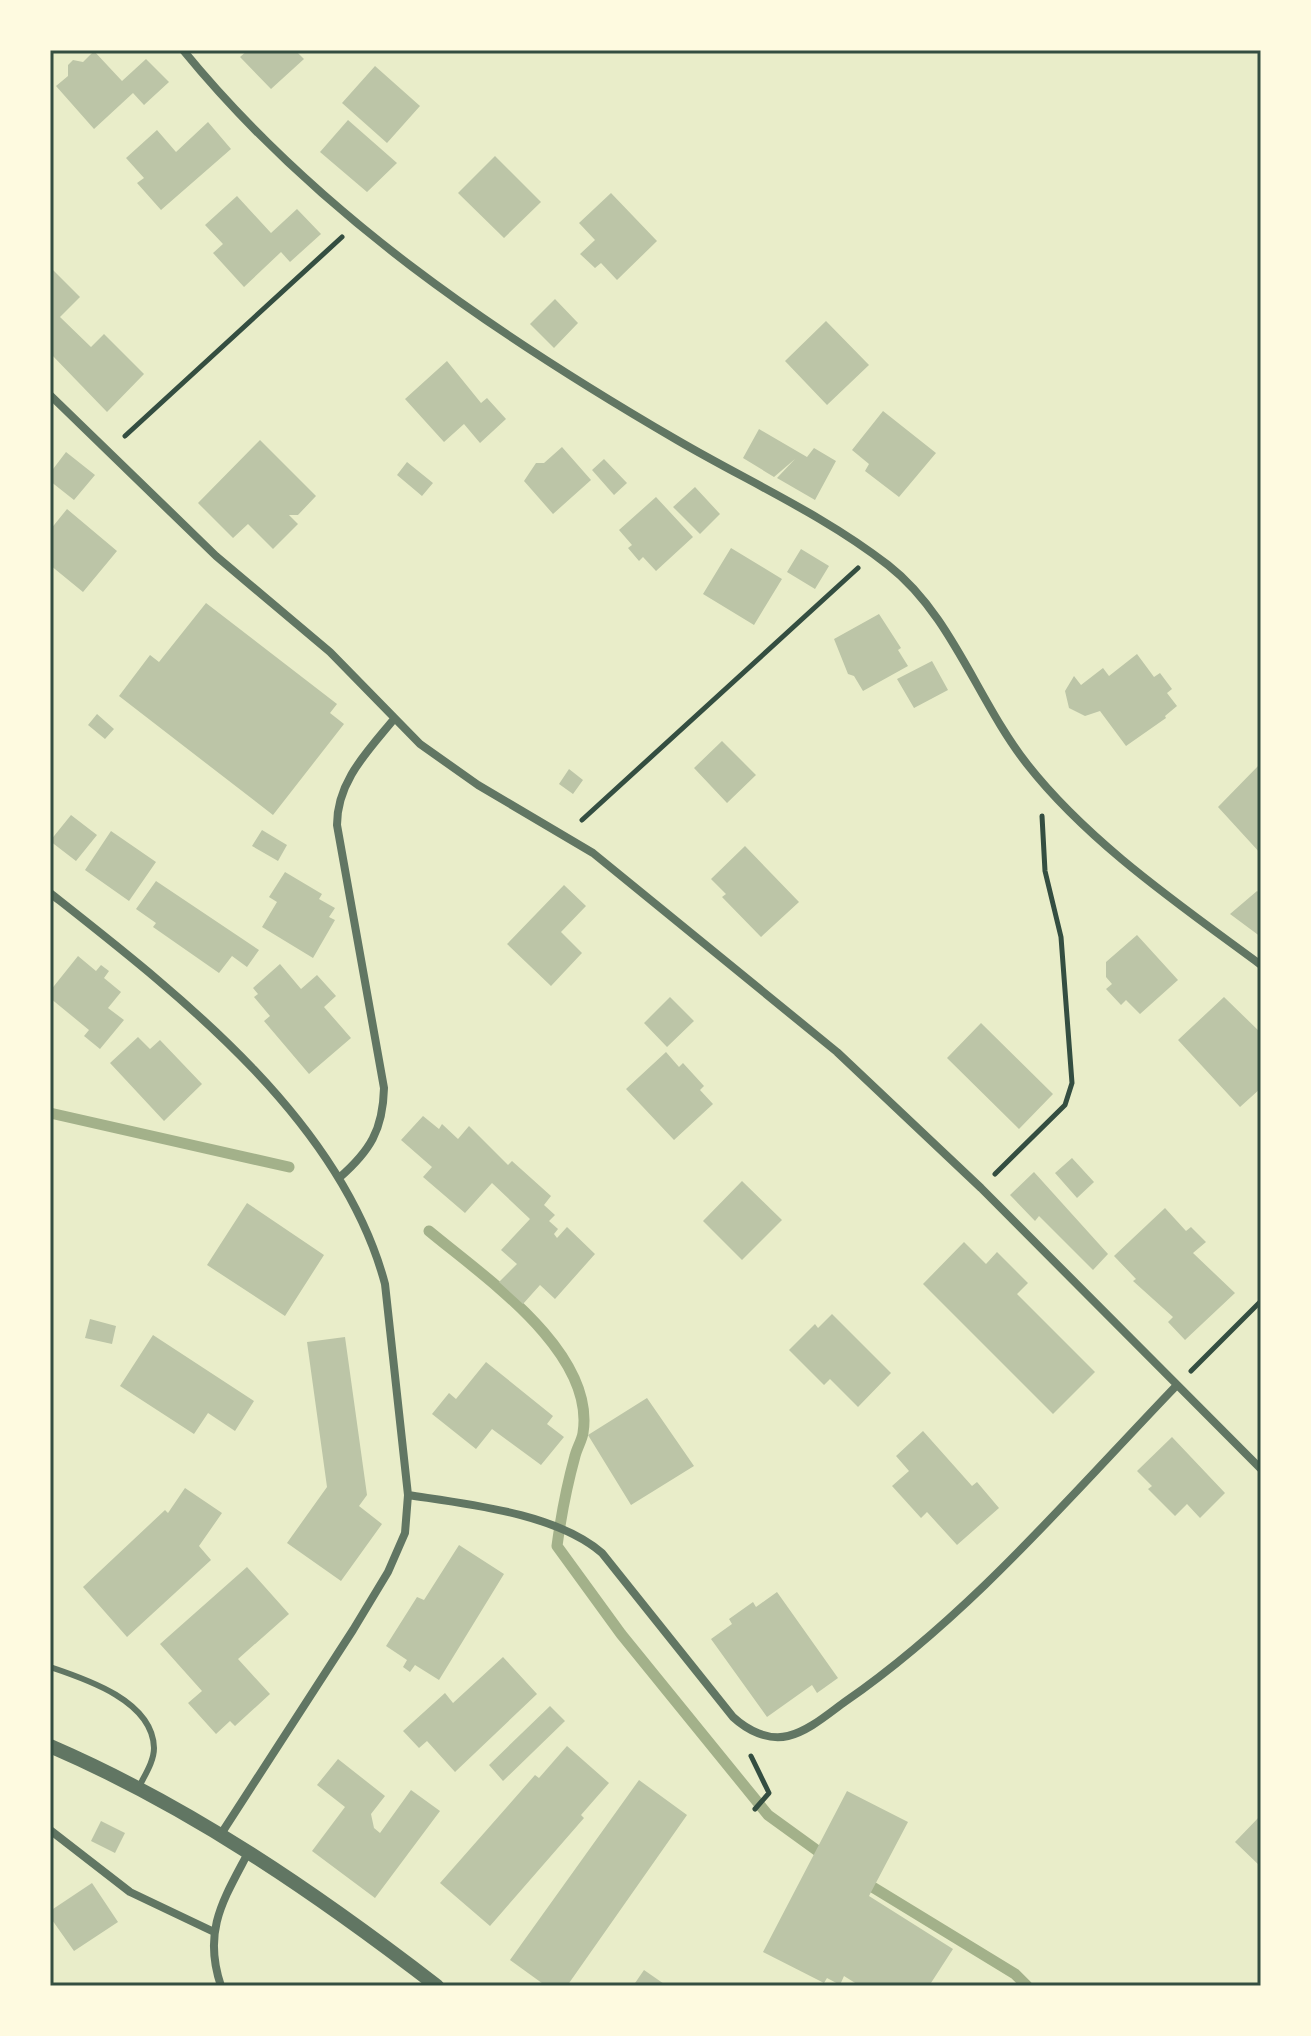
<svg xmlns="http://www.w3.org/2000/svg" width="1311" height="2036" viewBox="0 0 1311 2036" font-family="Mulish,sans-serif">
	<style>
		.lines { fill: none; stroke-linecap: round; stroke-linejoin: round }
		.stream { stroke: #a3b18a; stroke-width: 11 }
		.building { fill: #bcc5a7 }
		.path { stroke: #344e41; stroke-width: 5 }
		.service { stroke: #617663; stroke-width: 6 }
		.minor { stroke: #617663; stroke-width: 8 }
		.tertiary { stroke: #617663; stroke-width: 14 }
		.neatline { fill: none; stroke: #344e41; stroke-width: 3 }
	</style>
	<rect width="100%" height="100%" fill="#e9edc9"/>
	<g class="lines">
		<path class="stream" d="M50,1113l239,54
			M429,1231c54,45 167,121 154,202 -1,7 -6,15 -8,23 -8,29 -14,60 -18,90l64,88 147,181 58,42
			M861,1880l154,94 12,12"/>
	</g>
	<path class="building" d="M248,50h47l9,9 -33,30 -31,-32z
		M94,51l28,30 24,-22 23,23 -25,23 -11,-12 -39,36 -38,-43 12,-10v-11l5,-5 10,2z
		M375,66l45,40 -33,37 -45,-40z
		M348,120l49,43 -30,29 -47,-40z
		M208,122l23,27 -70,61 -24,-27 7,-5 -18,-20 31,-28 19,22z
		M495,156l46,46 -37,36 -46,-45z
		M611,193l46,48 -40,39 -16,-17 -6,5 -15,-14 15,-14 -16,-17z
		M237,196l34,37 26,-24 24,25 -31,28 -9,-10 -37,35 -31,-34 10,-9 -18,-19z
		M50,267l30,30 -20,20 31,30 13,-13 40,40 -37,38 -57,-59z
		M555,299l23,24 -24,25 -24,-24z
		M826,321l43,44 -42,40 -42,-44z
		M447,361l34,42 6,-5 19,21 -26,24 -16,-19 -20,18 -39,-43z
		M883,411l53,42 -37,44 -34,-26 4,-7 -17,-14z
		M759,429l48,28 7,-9 22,13 -21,39 -38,-22 18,-19 -21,18 -31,-19z
		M260,440l56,56 -18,19h-9l9,9 -25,25 -25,-25 -15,14 -35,-35z
		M562,447l29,33 -38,34 -29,-33 12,-18h8z
		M66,452l29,23 -21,25 -24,-19v-8z
		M604,459l23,24 -13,12 -22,-25z
		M407,462l26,21 -11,13 -25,-21z
		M695,487l25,27 -20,20 -27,-27z
		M656,497l37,40 -37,34 -13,-14 -4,4 -11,-13 4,-3 -13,-15z
		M67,509l50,42 -34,41 -33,-27v-35z
		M731,548l51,31 -28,46 -51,-31z
		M801,549l28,17 -14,23 -28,-17z
		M206,603l131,101 -7,9 14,11 -71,91 -154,-119 31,-41 9,7z
		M879,614l22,34 -3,2 10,16 -45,25 -9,-15 -6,-2 -14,-35z
		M1137,654l17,23 6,-4 12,16 -5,4 10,13 -12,10 1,2 -40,28 -26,-35 -15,5 -16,-8 -4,-17 9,-15 7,9 22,-17 6,8z
		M932,661l16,29 -34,18 -17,-29z
		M97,714l17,15 -9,10 -17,-14z
		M722,741l34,34 -29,28 -33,-35z
		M1261,763v91l-43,-47z
		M569,769l14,11 -10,14 -14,-10z
		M71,815l26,20 -21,26 -26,-20z
		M262,830l25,15 -9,16 -26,-15z
		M111,831l45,31 -27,39 -44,-31z
		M745,846l54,56 -38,35 -39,-40 4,-3 -15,-15z
		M285,872l37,22 -3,5 16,9 -6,9 6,3 -22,38 -51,-31 15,-25 -8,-5z
		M156,881l103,69 -12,17 -15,-11 -13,17 -66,-46 3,-4 -20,-14z
		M564,885l22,21 -25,26 21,21 -31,33 -44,-42z
		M1257,891l4,3v43l-31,-23z
		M1137,935l41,45 -38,34 -14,-14 -5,5 -15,-16 6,-5 -6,-7v-15z
		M78,956l18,15 5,-6 8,6 -5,7 17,14 -13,16 16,12 -24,29 -16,-13 5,-6 -39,-32v-7z
		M280,964l21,25 16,-14 19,21 -12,11 27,31 -42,36 -45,-53 6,-5 -16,-19 4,-3 -5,-6z
		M670,997l24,24 -27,26 -23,-24z
		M1224,997l37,36v55l-21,19 -62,-67z
		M981,1023l72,71 -34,35 -72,-71z
		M138,1037l12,12 10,-9 42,44 -38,37 -54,-58z
		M666,1052l13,15 4,-4 21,23 -4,4 13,14 -39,36 -48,-51z
		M423,1116l16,13 3,-5 16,15 11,-13 39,39 4,-4 39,35 -7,9 11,10 -6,6 9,8 -4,5 3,4 10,-11 28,27 -40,45 -15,-14 -17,19 -24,-22 18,-18 -16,-14 29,-31 -38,-36 -27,30 -42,-36 9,-10 -31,-27z
		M1072,1158l22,24 -17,16 -22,-25z
		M1034,1172l74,82 -15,16 -54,-54 -4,5 -25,-26z
		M742,1181l40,39 -40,40 -39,-39z
		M247,1203l77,52 -39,61 -78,-51z
		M1165,1208l21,23 5,-4 15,15 -13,11 42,40 -50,47 -17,-18 5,-5 -40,-36 3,-2 -22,-23z
		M964,1242l22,22 11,-12 31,31 -11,11 78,78 -42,42 -130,-130z
		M832,1314l59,59 -33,34 -28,-28 -6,6 -35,-35 26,-26 3,4z
		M90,1319l26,7 -4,18 -27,-6z
		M153,1335l101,66 -19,30 -27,-18 -14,21 -74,-48z
		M345,1337l22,158 -8,11 23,18 -41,57 -54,-38 40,-56 -20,-145z
		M486,1362l67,54 -6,8 17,13 -23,28 -49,-36 -16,20 -44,-35 17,-21 7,6z
		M647,1398l47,68 -63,39 -43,-70z
		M923,1431l49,55 5,-4 22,26 -42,37 -30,-33 -6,6 -29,-32 17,-15 -13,-15z
		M1172,1437l53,56 -25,25 -13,-14 -12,12 -27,-27 4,-3 -15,-15z
		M185,1488l37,25 -23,33 12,14 -84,77 -44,-50 82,-77 3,3z
		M459,1545l45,29 -65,106 -24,-15 -5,7 -7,-5 4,-7 -21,-14 31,-49 7,3z
		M247,1567l42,47 -51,45 32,35 -35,32 -5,-5 -14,13 -28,-31 14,-12 -42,-47z
		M777,1592l61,86 -21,15 -5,-8 -45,32 -56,-78 21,-15 -3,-5 24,-17 3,5z
		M503,1657l34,37 -82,78 -28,-31 -8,7 -16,-17 42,-38 8,10z
		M550,1706l15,15 -62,60 -14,-16z
		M567,1746l42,37 -28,32 3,3 -94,108 -50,-43 95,-108 4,3z
		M338,1759l47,37 -14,18 3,14 6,5 31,-43 29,21 -65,87 -63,-47 33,-44 -28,-22z
		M639,1780l48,35 -120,171h-21l-36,-26z
		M847,1791l61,31 -39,74 84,53 -24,37h-69l-16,-10 -4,9 -13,-7 -3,5 -61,-31z
		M1261,1815v52l-26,-25z
		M101,1821l24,12 -10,20 -24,-12z
		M92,1883l26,39 -44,29 -24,-34v-6z
		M644,1970l23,16h-34z"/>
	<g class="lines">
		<path class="path" d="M125,436l217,-199
			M582,820l276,-252
			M995,1174l70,-69 7,-22 -11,-146 -16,-66 -3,-55
			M1191,1371l70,-70
			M751,1756l18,37 -14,16"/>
		<path class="service" d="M50,1667c36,12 103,34 104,81 0,14 -10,28 -16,41"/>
		<path class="minor" d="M183,50c134,164 312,284 494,390 70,41 147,75 211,125 64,50 89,135 139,199 62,79 153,141 234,201
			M50,395l166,161 114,96 90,92 58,41 115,68 244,199 144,136 280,281
			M50,893c128,101 291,226 335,391l23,211 -3,38 -17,39 -35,58 -132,204
			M339,1178c31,-27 44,-48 45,-90l-47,-263c0,-44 31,-74 57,-106
			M408,1495c59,9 148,18 194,58l131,164c14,13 35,24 55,19 21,-5 41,-23 58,-35 124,-86 226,-207 331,-316
			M50,1830l80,62 82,39
			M221,1986c-19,-56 3,-87 28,-135"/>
		<path class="tertiary" d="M50,1746c141,61 266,147 387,240"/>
	</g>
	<rect width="1311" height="2036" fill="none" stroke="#fefae0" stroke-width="104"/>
	<rect x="52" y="52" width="1207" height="1932" class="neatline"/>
</svg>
